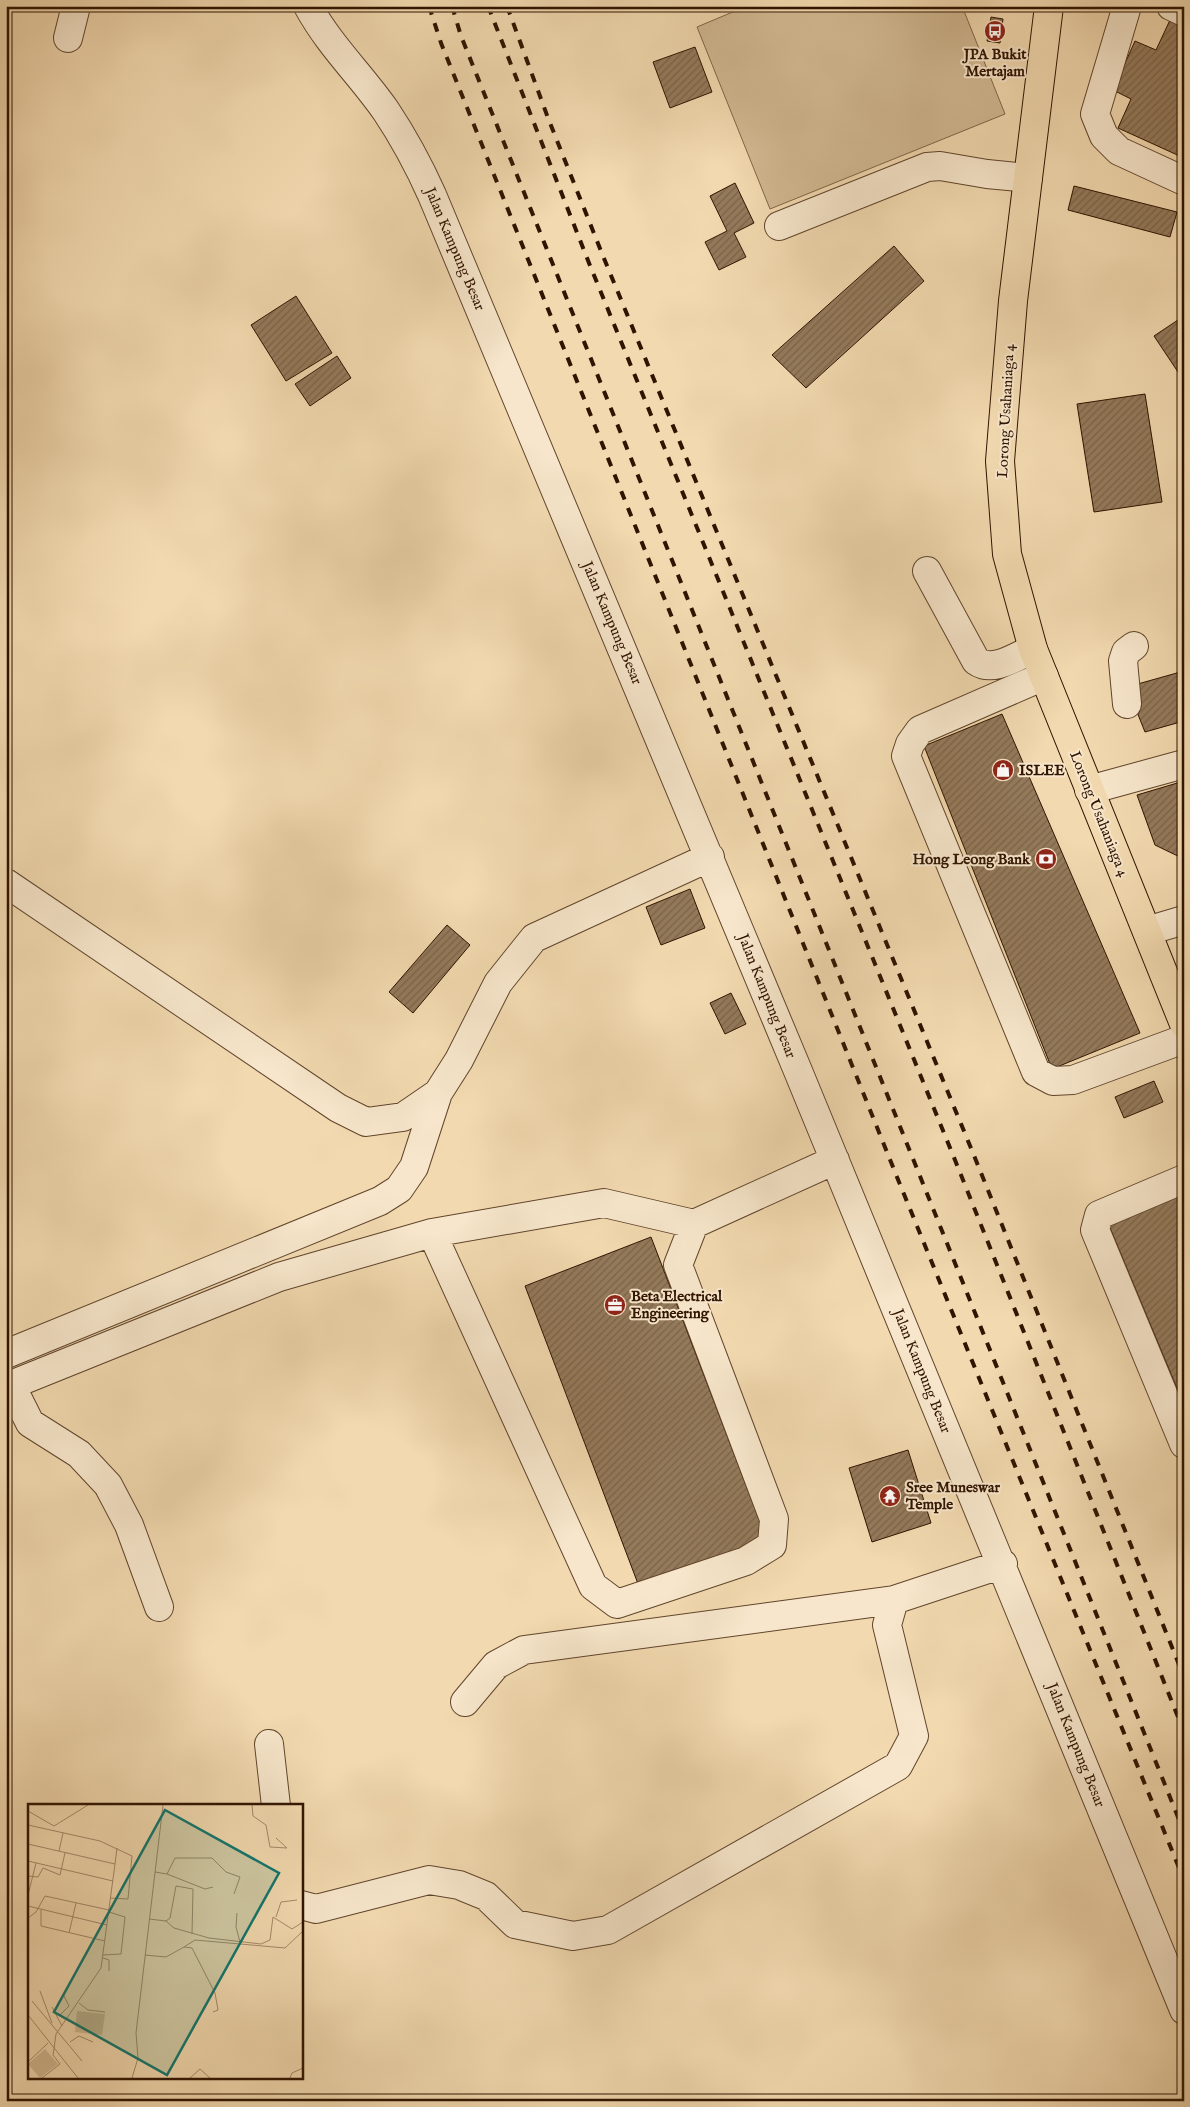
<svg xmlns="http://www.w3.org/2000/svg" width="1190" height="2107" viewBox="0 0 1190 2107" font-family="'IM FELL English',serif">
	<style>
		.grass { fill: #d1b891; stroke: #806648 }
		.building { fill: url(#building-hatch); stroke: #2f1400 }
		.lines { fill: none; stroke-linecap: round; stroke-linejoin: round }
		.minor-casing { stroke: #60452c; stroke-width: 30 }
		.major-casing { stroke: #2f1400; stroke-width: 30 }
		.minor { stroke: #f7e6cb; stroke-width: 28 }
		.major { stroke: #f2d9af; stroke-width: 28 }
		.rail { stroke: #2f1400; stroke-width: 4; stroke-dasharray: 9 9; stroke-linecap: butt }
		.labels { text-anchor: middle; dominant-baseline: central; stroke-width: 4; stroke-linejoin: round; paint-order: stroke }
		.poi-label { font-size: 15px; font-weight: bold; fill: #2f1400; stroke: #f7e6cb; text-anchor: start }
		.street-label { font-size: 15px; fill: #2f1400; stroke: #f7e6cb }
		.inset-road { fill: none; stroke: #a48a69; stroke-width: 1 }
		.view { fill: #0f766e; fill-opacity: 0.15; stroke: #0f766e; stroke-width: 2.5 }
		.inset-edge { fill: none; stroke: #2f1400; stroke-width: 2.5 }
	</style>
	<defs>
		<pattern id="building-hatch" width="6" height="6" patternUnits="userSpaceOnUse" patternTransform="scale(1.25)"><rect width="6" height="6" fill="#947a5b"/><path d="M-1 1l2-2M0 6l6-6M5 7l2-2" fill="none" stroke="#796349"/></pattern>
	</defs>
	<rect width="100%" height="100%" fill="#f2d9af"/>
	<filter id="stains"><feTurbulence type="fractalNoise" baseFrequency=".004" numOctaves="4"/><feColorMatrix values="0 0 0 0 .2 0 0 0 0 .09 0 0 0 0 .02 0 0 0 .5 -.17"/></filter>
	<radialGradient id="worn" r=".72"><stop offset=".6" stop-color="#630" stop-opacity="0"/><stop offset="1" stop-color="#630" stop-opacity=".3"/></radialGradient>
	<path class="grass" d="M747,6h215l43,108 -235,95 -73,-182z"/>
	<path class="building" d="M991,17l12,2 -3,24 -13,-2z
		M1170,20l14,6v132l-66,-30 13,-29 -18,-9 22,-49 21,9z
		M695,47l17,45 -42,16 -17,-46z
		M735,183l19,40 -20,10 12,24 -27,13 -14,-28 22,-11 -17,-35z
		M1074,186l103,26 -7,25 -102,-27z
		M894,246l30,35 -118,107 -34,-33z
		M296,296l36,57 -46,28 -35,-56z
		M1184,316v65l-30,-45z
		M337,356l14,22 -41,28 -15,-22z
		M1145,394l17,108 -68,10 -17,-108z
		M1184,671v50l-39,11 -18,-45z
		M1002,714l138,319 -88,36 -128,-323z
		M1184,781v78l-29,-14 -18,-50z
		M690,889l15,39 -44,17 -15,-38z
		M447,925l23,20 -57,68 -24,-21z
		M731,993l15,31 -21,10 -15,-31z
		M1154,1081l9,21 -39,16 -9,-21z
		M1184,1189v216l-76,-182z
		M651,1237l116,303 -127,49 -115,-303z
		M908,1450l23,73 -59,19 -23,-74z"/>
	<g class="lines">
		<g class="minor-casing">
			<path id="minor" d="M308,6c21,39 53,69 78,105 18,27 33,55 46,84 254,604 505,1208 752,1815
				M1127,6l-32,108 9,22 15,15 65,30
				M1171,6l13,6
				M68,38l8,-32
				M779,226l148,-59 13,-1 47,8 41,4
				M927,571l49,90c17,12 39,-4 57,-12
				M1044,676l-124,54 -10,14 -4,12 130,316 17,9 20,-1 111,-41
				M1127,704l-4,-43 3,-9 8,-6
				M1089,790l95,-26
				M6,883l332,225 28,14 37,-5 35,-24 21,-33 39,-77 36,-45 176,-81
				M1147,931l37,-11
				M1184,1179l-85,36 -4,15 89,214
				M432,1233l161,353 24,18 129,-43 26,-16 2,-26 -96,-254 16,-41
				M6,1354l374,-153 19,-12 15,-22 24,-74
				M11,1385l19,38 49,31 29,31 21,40 30,82
				M6,1387l273,-110 153,-44 172,-30 90,21 141,-64
				M465,1702l31,-37 28,-15 370,-50
				M269,1744l7,62
				M301,1905l15,4 113,-29 30,5 27,11 29,28 58,12 35,-6 290,-164 16,-30 -27,-111 7,-25 109,-36"/>
		</g>
		<g class="major-casing">
			<path id="major" d="M1049,6l-36,295 -13,160 7,93 26,95 151,375"/>
		</g>
		<use href="#minor" class="minor"/>
		<use href="#major" class="major"/>
		<path class="rail" d="M429,6l12,37 458,1139 285,698
			M452,6l9,30 723,1796
			M488,6l101,257 366,897 229,572
			M507,6l41,112 55,138 370,897 211,524"/>
	</g>
	<defs>
		<g id="bus-disc" transform="scale(1.125)"><circle r="9.5" fill="#8f2418" stroke="#f7e6cb"/><path d="M-5-6H5V4H4V6H2V4H-2V6H-4V4H-5ZM-3.5-4V0h7V-4ZM-3.5 1.2v1.5H-2V1.2ZM2 1.2v1.5H3.5V1.2Z" fill="#fff"/></g>
		<g id="shop-disc" transform="scale(1.125)"><circle r="9.5" fill="#8f2418" stroke="#f7e6cb"/><path d="M-5-2.5h2.3a2.7 3.5 0 0 1 5.4 0H5L5.5 6h-11ZM-1.5-2.5h3a1.5 2.3 0 0 0-3 0Z" fill="#fff"/></g>
		<g id="bank-disc" transform="scale(1.125)"><circle r="9.5" fill="#8f2418" stroke="#f7e6cb"/><path d="M-6-4H6V4H-6ZM0-2.3a2.3 2.3 0 1 0 0 4.6a2.3 2.3 0 1 0 0-4.6Z" fill="#fff"/></g>
		<g id="office-disc" transform="scale(1.125)"><circle r="9.5" fill="#8f2418" stroke="#f7e6cb"/><path d="M-6-3h4V-5.5h4V-3h4V5H-6ZM-1-4.5V-3h2v-1.5ZM-6 0V1H6V0Z" fill="#fff"/></g>
		<g id="temple-disc" transform="scale(1.125)"><circle r="9.5" fill="#8f2418" stroke="#f7e6cb"/><path d="M0-6L5-2H3V0L6.5 2.5H4V6H1.5V3h-3V6H-4V2.5H-6.5L-3 0V-2H-5Z" fill="#fff"/></g>
	</defs>
	<g fill-rule="evenodd">
		<use href="#bus-disc" x="995" y="31"/>
		<use href="#shop-disc" x="1003" y="770"/>
		<use href="#bank-disc" x="1046" y="859"/>
		<use href="#office-disc" x="615" y="1305"/>
		<use href="#temple-disc" x="890" y="1496"/>
	</g>
	<g class="labels">
		<g class="poi-label">
			<text x="995" y="54" text-anchor="middle">JPA Bukit<tspan x="995" dy="17">Mertajam</tspan></text>
			<text x="1019" y="770">ISLEE</text>
			<text x="1030" y="859" text-anchor="end">Hong Leong Bank</text>
			<text x="631" y="1296">Beta Electrical<tspan x="631" dy="17">Engineering</tspan></text>
			<text x="906" y="1487">Sree Muneswar<tspan x="906" dy="17">Temple</tspan></text>
		</g>
		<g class="street-label">
			<text transform="translate(455 249) rotate(67)">Jalan Kampung Besar</text>
			<text transform="translate(1006 411) rotate(-87)">Lorong Usahaniaga 4</text>
			<text transform="translate(612 623) rotate(67)">Jalan Kampung Besar</text>
			<text transform="translate(1099 814) rotate(68)">Lorong Usahaniaga 4</text>
			<text transform="translate(767 996) rotate(68)">Jalan Kampung Besar</text>
			<text transform="translate(922 1371) rotate(68)">Jalan Kampung Besar</text>
			<text transform="translate(1076 1745) rotate(68)">Jalan Kampung Besar</text>
		</g>
	</g>
	<g transform="translate(28 1804)">
		<rect width="275" height="275" fill="#f2d9af"/>
		<path d="M49,207l28,3 -3,21 -27,-3zM17,245l13,15 -18,14 -12,-14z" fill="#d1b891"/>
		<path class="inset-road" d="M224,1l1,11 13,9 4,22 17,1 -11,-10M0,7l26,15 34,-21M0,21l72,16 32,15 -4,43 -18,-1M0,40l87,20 -14,104 -45,66 -2,15M31,47l4,-18M0,57l85,20M87,60l2,-16M127,68l12,2 8,-16h37l14,14 14,5 -6,17M139,70l38,15 8,-2M0,72l10,1 5,-9 17,7 5,-22M0,91l8,-32M0,102l79,19M13,106v16l64,15M209,109l-1,14 4,15M248,113l5,-15 16,-2M0,114l8,-6 9,-16 64,14M121,115l17,2 8,7 35,10 52,6 9,-4 3,-23 19,12 11,-7M138,117l4,-3 6,-32 17,3 -1,45M41,129l7,-30M156,143l11,-7 90,8 18,-17M75,151l18,-1 4,-37 -16,-5M117,151l21,2 18,-10 8,1 23,45 3,17 -5,2M75,154l6,2v11M12,187l12,32M4,197l50,60M51,199l9,7 17,2M24,203l10,19M0,211l50,63M31,212l10,-10 -6,-12M42,238l9,-6 14,6M0,258l20,-19M14,274l18,-14 -7,-9 1,-6M104,274l6,-20 -2,-25 27,-228M162,274l10,-9 10,9M262,274l2,-5 11,-5"/>
		<path class="view" d="M137,6l114,63 -112,202 -113,-63z"/>
		<rect width="275" height="275" class="inset-edge"/>
	</g>
	<rect width="1190" height="2107" fill="none" stroke="#f2d9af" stroke-width="25"/>
	<rect x="8" y="8" width="1175" height="2092" fill="none" stroke="#2f1400" stroke-width="2.5"/>
	<rect x="12" y="12" width="1165" height="2082" fill="none" stroke="#2f1400"/>
	<rect width="100%" height="100%" filter="url(#stains)"/>
	<rect width="100%" height="100%" fill="url(#worn)"/>
</svg>
